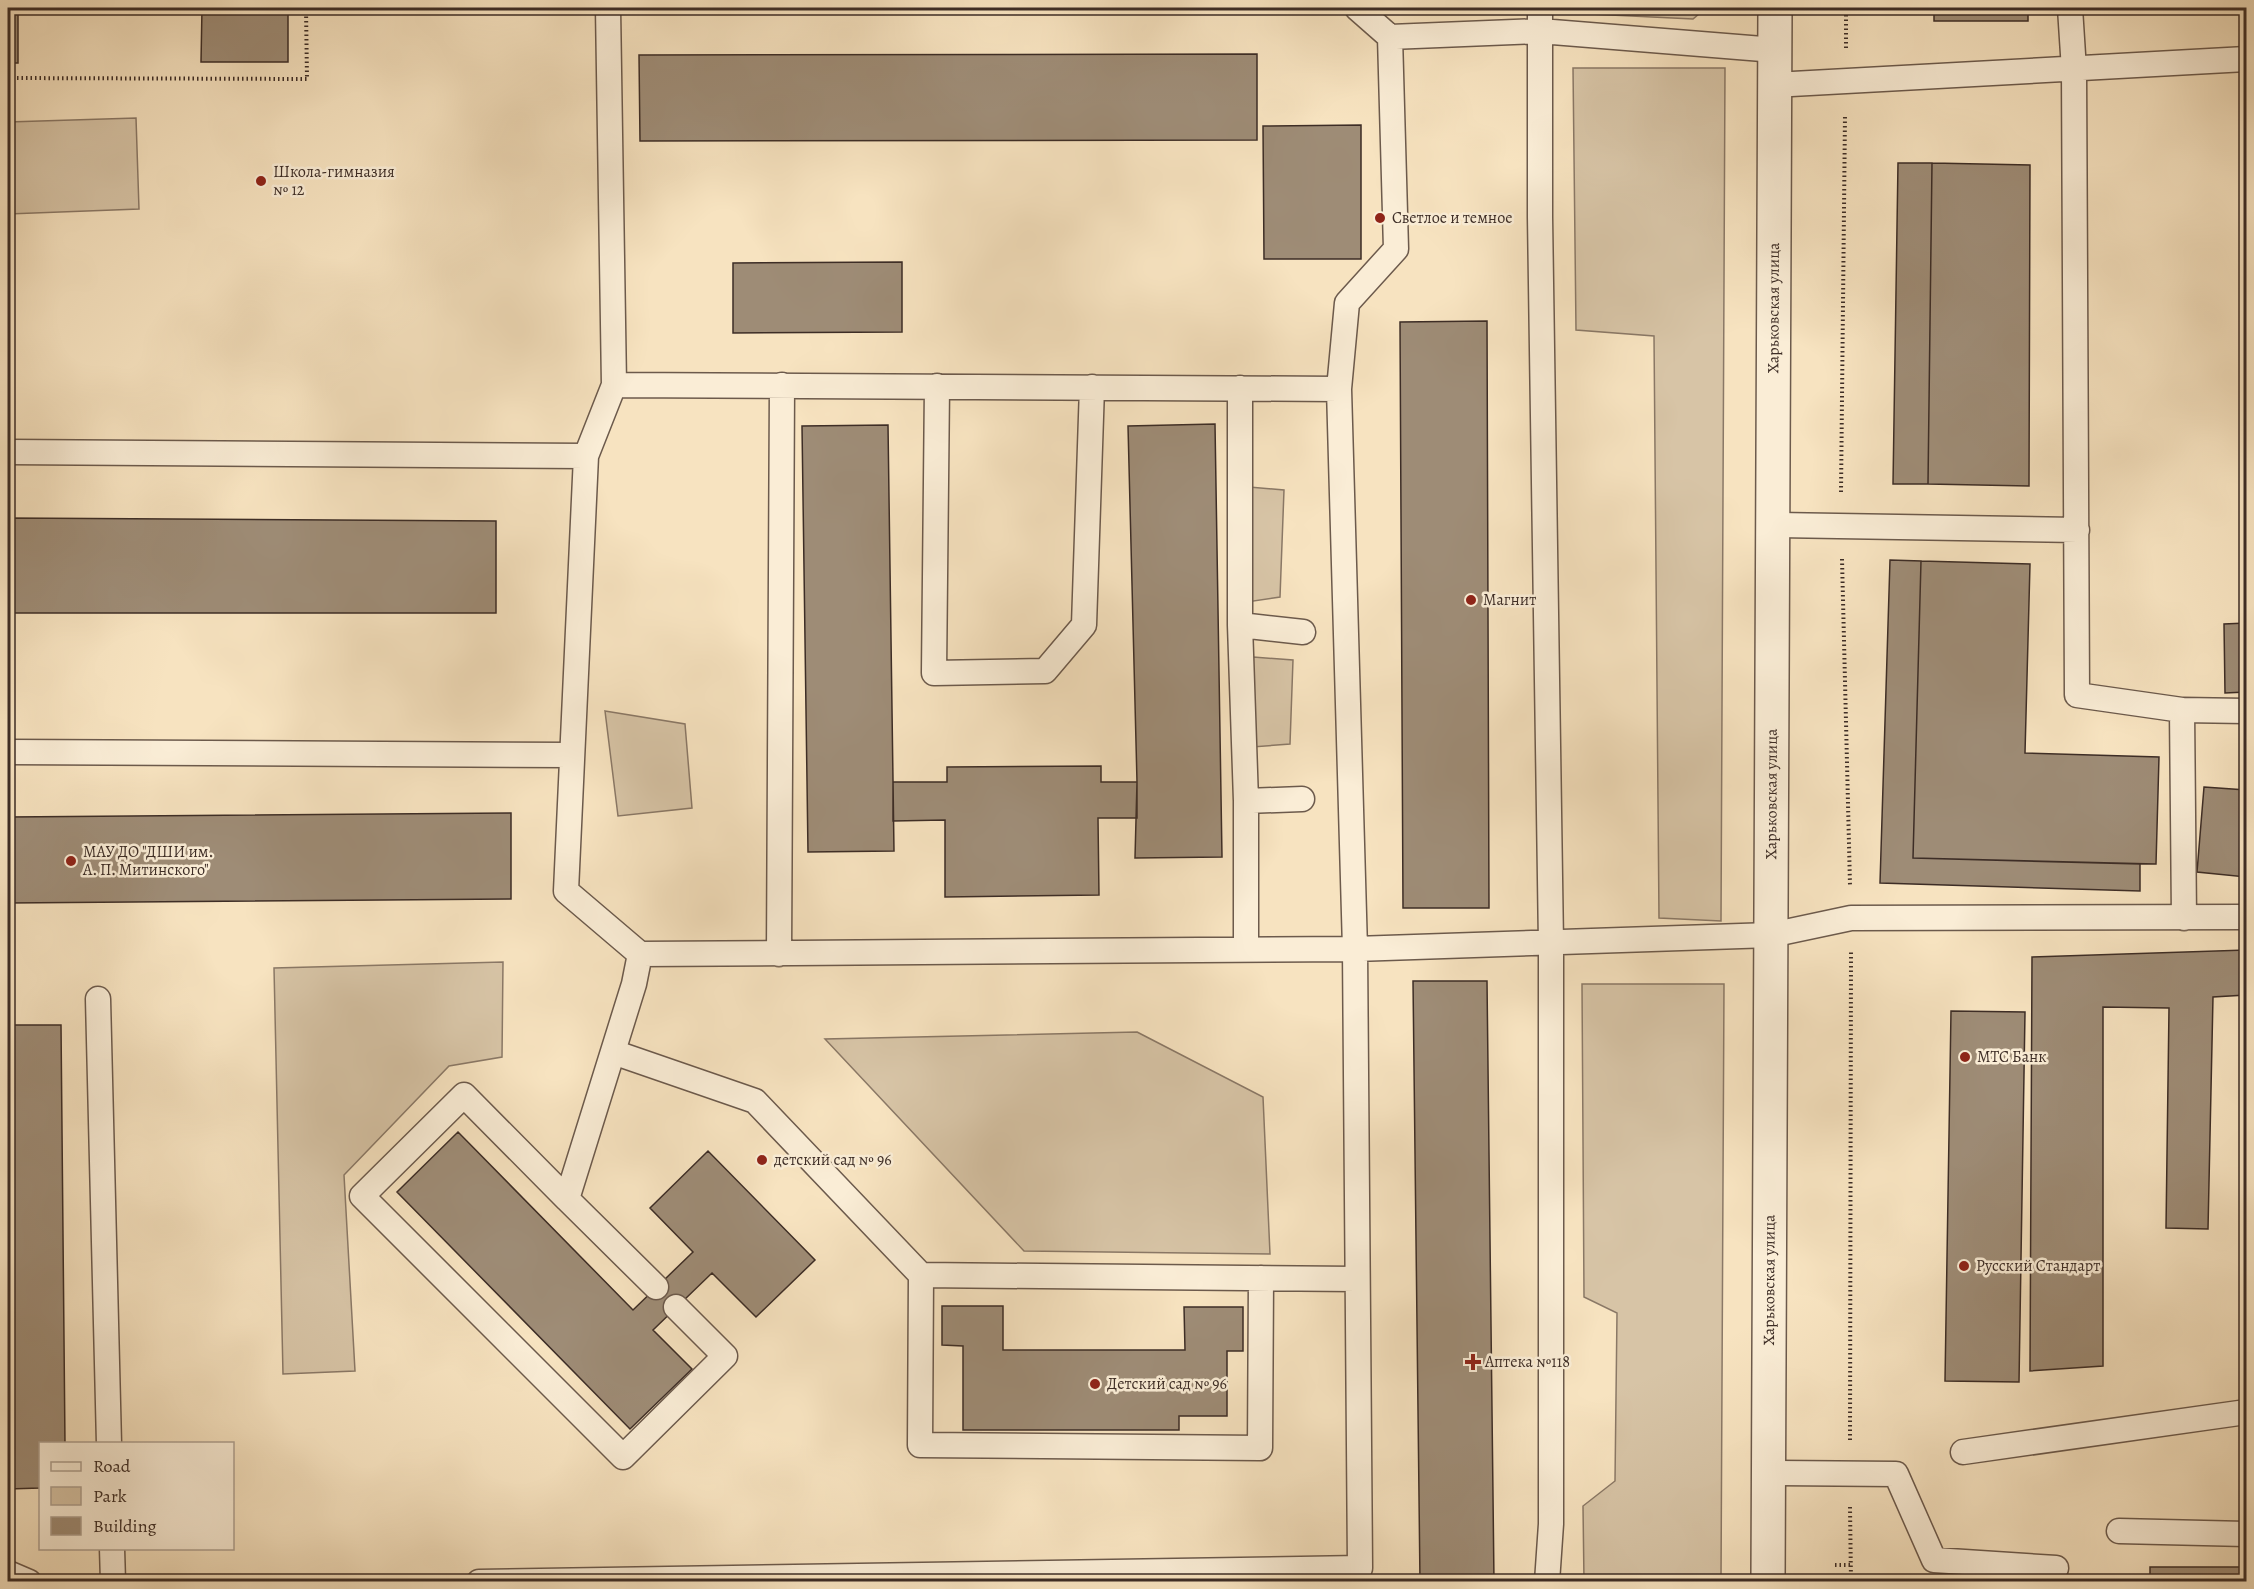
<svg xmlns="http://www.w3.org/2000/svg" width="2254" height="1589" viewBox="0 0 2254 1589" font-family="Alegreya,serif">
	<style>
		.green { fill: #d7c4a6; stroke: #8a7866; stroke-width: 1.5 }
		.building { fill: #9e8c76; stroke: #3d2d26; stroke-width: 1.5 }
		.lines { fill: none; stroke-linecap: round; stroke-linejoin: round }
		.service-casing { stroke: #6c5a4c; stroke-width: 27 }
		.tertiary-casing { stroke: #6c5a4c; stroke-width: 36 }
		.path { stroke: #3d2d26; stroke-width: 4; stroke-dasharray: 1.5 3; stroke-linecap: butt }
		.service { stroke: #faedd6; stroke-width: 24 }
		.tertiary { stroke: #faedd6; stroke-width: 33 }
		.poi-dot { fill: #8f2418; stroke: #faedd6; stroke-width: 2 }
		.labels { text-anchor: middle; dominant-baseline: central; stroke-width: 5; stroke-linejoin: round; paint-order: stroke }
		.poi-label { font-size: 16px; fill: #3d2d26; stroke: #faedd6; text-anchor: start }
		.street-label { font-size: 16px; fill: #3d2d26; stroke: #faedd6 }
	</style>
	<rect width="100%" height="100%" fill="#f7e3c0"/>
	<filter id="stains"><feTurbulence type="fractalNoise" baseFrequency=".00333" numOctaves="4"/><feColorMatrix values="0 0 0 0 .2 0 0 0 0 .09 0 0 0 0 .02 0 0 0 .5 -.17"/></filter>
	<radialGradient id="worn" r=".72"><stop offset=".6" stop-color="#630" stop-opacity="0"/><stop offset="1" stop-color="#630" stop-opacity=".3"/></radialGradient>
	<path class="green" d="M1584,8h122l-13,11 -103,-5z
		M1573,68h152l-4,853 -62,-3 -5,-582 -78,-6z
		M136,118l3,91 -131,5v-92z
		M1249,487l35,3 -4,107 -33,5z
		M1253,657l40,3 -3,84 -38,3z
		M605,711l80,13 7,84 -74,8z
		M503,962l-1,95 -53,9 -105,109 11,196 -72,3 -9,-406z
		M1582,984h142l-3,597h-137l-1,-75 32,-25 2,-168 -33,-16z
		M1137,1032l126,65 7,157 -246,-3 -199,-212z"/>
	<path class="building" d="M8,8h10v55h-10z
		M202,8h86v54h-87z
		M1934,8h94v13h-94z
		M1257,54v86l-617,1 -1,-86z
		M1361,125v134h-97l-1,-133z
		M1898,163h34l-4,321h-35z
		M1932,163l98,2 -1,321 -101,-2z
		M902,262v70l-169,1v-70z
		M1487,321l2,587h-86l-3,-586z
		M1215,424l7,433 -87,1 2,-76 -9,-356z
		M888,425l6,426 -86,1 -6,-426z
		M8,518l488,3v92h-488z
		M1890,560l31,1 -8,297 227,6v27l-260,-8z
		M1921,561l109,3 -5,189 134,4 -3,107 -243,-6z
		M2246,623v69l-21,1 -1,-69z
		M1101,766v16h36v36h-39l1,77 -154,2v-77l-52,1v-39h54v-15z
		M2204,787l42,3v87l-49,-5z
		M511,813v86l-503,4v-86z
		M2246,950v45l-33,2 -5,232 -42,-1 3,-220 -66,-1v359l-73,5 2,-414z
		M1413,981h74l7,601h-74z
		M1951,1011l74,1 -6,370 -74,-1z
		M8,1025h53l4,419h-25v44l-32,1z
		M458,1132l175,178 60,-58 -43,-44 58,-57 107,109 -59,57 -44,-44 -59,57 39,39 -62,60 -233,-237z
		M942,1306h61v44h182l-1,-43h59v44h-16v65h-48v14h-216v-84l-21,-1z
		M2150,1567h96v15h-96z"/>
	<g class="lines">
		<g class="service-casing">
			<path id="service" d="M608,8l6,377
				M1357,8l33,29 150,-6 235,19
				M1540,8v209l11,727v580l-4,58
				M2070,8l4,62 3,625 105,15
				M1390,37l6,212 -49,54 -8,86 -725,-4 -28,71 -20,435 74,63 715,-5 416,-14 80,-17 395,-1
				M1775,85l471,-26
				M937,386l-3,287 111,-2 39,-46 8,-238
				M1240,388v237l6,176 56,-2
				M8,452l578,4
				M1773,525l304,5
				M1240,625l63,7
				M8,752l564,3
				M2184,918l-2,-208 64,1
				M1246,948v-147
				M640,954l-6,30 -67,215 89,88
				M779,954l3,-569
				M98,999l11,445
				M613,1052l142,49 166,174 435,4
				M567,1199l-103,-104 -102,101 261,261 102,-101 -49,-49
				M921,1275l-1,170 340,3 1,-170
				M1963,1452l283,-40
				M1769,1473l127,1 38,86 122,8
				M2119,1531l127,3
				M112,1548l1,34
				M8,1573l21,9
				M479,1582l881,-14 -5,-619 -16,-560"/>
		</g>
		<g class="tertiary-casing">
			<g id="tertiary">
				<path id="s1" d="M1768,1582l7,-1574"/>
			</g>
		</g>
		<path class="path" d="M1846,48v-40
			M8,78l299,1 -1,-71
			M1841,492l4,-377
			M1842,559l8,326
			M1850,1440l1,-488
			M1850,1507l1,75
			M1835,1565h15"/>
		<use href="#service" class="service"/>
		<use href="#tertiary" class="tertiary"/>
	</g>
	<g class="poi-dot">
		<circle cx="261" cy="181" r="6"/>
		<circle cx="1380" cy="218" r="6"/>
		<circle cx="1471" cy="600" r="6"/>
		<circle cx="71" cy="861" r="6"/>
		<circle cx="1965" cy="1057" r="6"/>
		<circle cx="762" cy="1160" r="6"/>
		<circle cx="1964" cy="1266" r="6"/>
		<path d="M1470 1353h6v6h6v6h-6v6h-6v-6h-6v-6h6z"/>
		<circle cx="1095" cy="1384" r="6"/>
	</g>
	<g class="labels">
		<g class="poi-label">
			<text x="273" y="172">Школа-гимназия<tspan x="273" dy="18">№ 12</tspan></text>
			<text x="1392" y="218">Светлое и темное</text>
			<text x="1483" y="600">Магнит</text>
			<text x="83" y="852">МАУ ДО "ДШИ им.<tspan x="83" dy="18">А. П. Митинского"</tspan></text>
			<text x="1977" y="1057">МТС Банк</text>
			<text x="774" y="1160">детский сад № 96</text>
			<text x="1976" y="1266">Русский Стандарт</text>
			<text x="1485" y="1362">Аптека №118</text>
			<text x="1107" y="1384">Детский сад № 96</text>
		</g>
		<g class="street-label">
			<text stroke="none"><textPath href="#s1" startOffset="1274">Харьковская улица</textPath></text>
			<text stroke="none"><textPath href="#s1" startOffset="788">Харьковская улица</textPath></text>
			<text stroke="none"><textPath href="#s1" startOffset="302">Харьковская улица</textPath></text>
		</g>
	</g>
	<rect width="2254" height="1589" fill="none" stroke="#f7e3c0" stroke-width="30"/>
	<rect x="9" y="9" width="2236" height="1571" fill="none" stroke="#3d2d26" stroke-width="3"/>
	<rect x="15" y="15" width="2224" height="1559" fill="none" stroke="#3d2d26" stroke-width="1.5"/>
	<rect x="39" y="1442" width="195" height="108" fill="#faedd6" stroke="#aea090" stroke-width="1.5"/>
	<rect x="51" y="1462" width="30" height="9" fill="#faedd6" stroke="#aea090" stroke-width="1.5"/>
	<text x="93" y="1472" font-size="18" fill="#3d2d26">Road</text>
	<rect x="51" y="1487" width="30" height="18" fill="#d7c4a6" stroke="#aea090" stroke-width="1.5"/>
	<text x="93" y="1502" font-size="18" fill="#3d2d26">Park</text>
	<rect x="51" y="1517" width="30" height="18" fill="#9e8c76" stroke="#aea090" stroke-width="1.5"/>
	<text x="93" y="1532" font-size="18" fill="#3d2d26">Building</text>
	<rect width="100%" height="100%" filter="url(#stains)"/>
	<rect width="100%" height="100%" fill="url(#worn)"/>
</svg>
